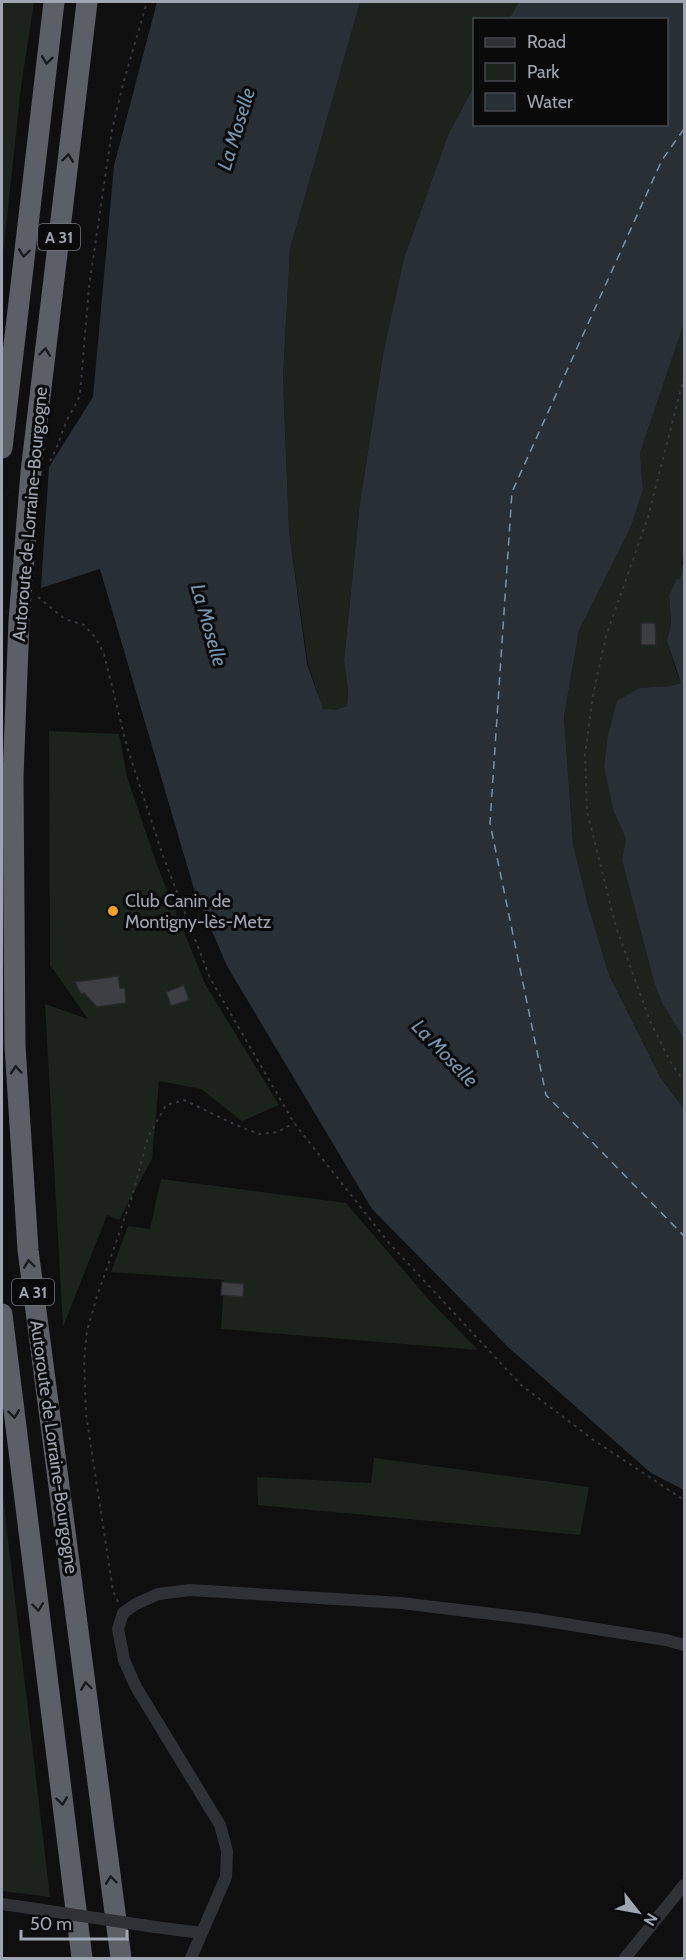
<svg xmlns="http://www.w3.org/2000/svg" width="686" height="1960" viewBox="0 0 686 1960" font-family="Cabin,sans-serif">
	<style>
		.green { fill: #1b231c }
		.water { fill: #283036 }
		.pier { fill: #0f0f10 }
		.lines { fill: none; stroke-linecap: round; stroke-linejoin: round }
		.ferry { stroke: #7596ae; stroke-width: 1.5; stroke-dasharray: 8 6; stroke-linecap: butt }
		.building { fill: #3e3f43; stroke: #29292c; stroke-width: 1.5 }
		.path { stroke: #36383c; stroke-width: 2; stroke-dasharray: 3 4.5; stroke-linecap: butt }
		.street { stroke: #303135; stroke-width: 12 }
		.highway { stroke: #5c5f66; stroke-width: 21 }
		.street-bridge { stroke: #303135; stroke-width: 12 }
		.oneway { stroke: #1a1b1d }
		.poi-dot { fill: #f3a224; stroke: #0a0a0b; stroke-width: 2 }
		.labels { text-anchor: middle; dominant-baseline: central; stroke-width: 6; stroke-linejoin: round; paint-order: stroke }
		.shield { fill: #0a0a0b; stroke: #73777f; stroke-width: 1.5 }
		.shield-label { font-size: 16px; font-weight: bold; fill: #a0a6b1 }
		.street-label { font-size: 18px; fill: #a0a6b1; stroke: #0a0a0b }
		.poi-label { font-size: 18px; fill: #a0a6b1; stroke: #0a0a0b; text-anchor: start }
		.water-label { font-size: 20px; font-style: italic; fill: #7596ae; stroke: #0a0a0b }
	</style>
	<rect width="100%" height="100%" fill="#0f0f10"/>
	<path class="green" d="M2,2h32l-13,85 -19,177z
		M360,2h159l-10,17 -35,1v66l-26,49 -44,123 -20,91 -24,153 -16,157 4,31 -1,17 -11,3h-13l-15,-46 -19,-133 -6,-153 7,-129z
		M684,323v193c-3,13 2,37 -3,48l3,2 -4,13 -11,16 2,29 -4,15 8,28 6,16 -12,3 -29,2 -26,124 12,27 -4,21 32,122 8,21 22,36v70l-24,-32 -51,-102 -21,-70 -15,-61 -9,-127 15,-87 64,-141 -3,-36z
		M49,731l70,3 8,43 30,88 48,119 74,121 -37,16 -41,-32 -42,-8 -7,78 -33,61 -12,-5 -44,112 -18,-323 43,15 -38,-54z
		M161,1179l185,24 83,97 49,50 -257,-21 3,-49 -113,-8 17,-46 22,3z
		M374,1458l215,29 -9,48 -322,-30 -1,-28 114,6z
		M2,1484l5,47 43,366 -48,-6z"/>
	<path class="water" d="M157,2h203l-70,247 -7,129 6,153 18,133 16,45 13,1 11,-4 1,-16 -4,-30 16,-158 24,-153 20,-91 44,-123 26,-49v38h192v-104l-157,-1 10,-17h165v321l-44,130 3,36 -12,37 -52,104 -15,87 9,127 15,61 21,70 51,102 24,32v381l-33,-17 -143,-126 -136,-138 -145,-243 -33,-77 -94,-320 -59,19 -39,27v-119l47,-29 44,-70 21,-231z
		M684,566v473l-22,-36 -8,-21 -32,-122 4,-21 -12,-27 -10,-45 4,-31 9,-35 23,-13 29,-2 12,-3 -14,-43 4,-16 -2,-29 8,-16h3z"/>
	<path class="pier" d="M49,467l-8,121 -39,27v-119z"/>
	<g class="lines">
		<path class="ferry" d="M684,129l-22,31 -150,332 -22,331 56,272 138,141"/>
	</g>
	<path class="building" d="M641,623h14l1,22h-15z
		M118,976l2,12h5l1,15 -29,4 -13,-14 -3,1 -6,-12z
		M184,985l5,15 -18,6 -5,-14z
		M222,1282l22,2 -1,13 -22,-2z"/>
	<g class="lines">
		<path class="path" d="M684,377l-36,140 -42,119 -13,59 -8,60 2,56 29,116 34,94 21,42 13,18
			M50,461c8,-14 11,-27 17,-41 4,-9 10,-16 13,-26l9,-107 23,-157 11,-46 24,-82
			M38,597l27,22 19,6 11,12 9,17 23,93 36,109 47,122 84,145 95,120 132,142 74,56 89,59
			M118,1602l-5,-11 -27,-177 -2,-54 3,-29 10,-35 34,-96 17,-63 18,-32 18,-5 52,25 23,9 19,-2 16,-9"/>
		<path class="street" d="M2,1904l34,5
			M155,1927l47,6
			M191,1958l35,-81 1,-26 -7,-26 -84,-138 -12,-27 -6,-31 5,-16 13,-9 22,-10 32,-4 211,13 133,16 132,21 18,5
			M625,1958l59,-73"/>
		<path class="highway" d="M87,2l-56,470 -12,149 -6,156 2,269 13,204 93,708
			M2,448l52,-446
			M2,1314l80,644"/>
		<path class="street-bridge" d="M36,1909l119,18"/>
	</g>
	<defs><path id="oneway-chevron" d="M-2-3.5L2.5 0L-2 3.5" fill="none" stroke-width="1.6" stroke-linecap="round" stroke-linejoin="round" transform="scale(1.5)"/></defs>
	<g class="oneway">
		<use href="#oneway-chevron" transform="translate(47 60) rotate(97)"/>
		<use href="#oneway-chevron" transform="translate(68 158) rotate(-83)"/>
		<use href="#oneway-chevron" transform="translate(24 253) rotate(97)"/>
		<use href="#oneway-chevron" transform="translate(45 352) rotate(-83)"/>
		<use href="#oneway-chevron" transform="translate(16 1070) rotate(-94)"/>
		<use href="#oneway-chevron" transform="translate(29 1264) rotate(-98)"/>
		<use href="#oneway-chevron" transform="translate(14 1414) rotate(83)"/>
		<use href="#oneway-chevron" transform="translate(38 1607) rotate(83)"/>
		<use href="#oneway-chevron" transform="translate(86 1686) rotate(-98)"/>
		<use href="#oneway-chevron" transform="translate(62 1801) rotate(83)"/>
		<use href="#oneway-chevron" transform="translate(111 1880) rotate(-97)"/>
	</g>
	<circle class="poi-dot" cx="113" cy="911" r="6"/>
	<g class="labels">
		<g class="shield">
			<rect x="38" y="224" width="42" height="26" rx="4.5"/>
			<rect x="12" y="1279" width="42" height="26" rx="4.5"/>
		</g>
		<g class="shield-label">
			<text x="59" y="237">A 31</text>
			<text x="33" y="1292">A 31</text>
		</g>
		<g class="street-label">
			<text transform="translate(30 514) rotate(-85)">Autoroute de Lorraine-Bourgogne</text>
			<text transform="translate(54 1447) rotate(82)">Autoroute de Lorraine-Bourgogne</text>
		</g>
		<g class="poi-label">
			<text x="125" y="901">Club Canin de<tspan x="125" dy="21">Montigny-lès-Metz</tspan></text>
		</g>
		<g class="water-label">
			<text transform="translate(236 129) rotate(-73)">La Moselle</text>
			<text transform="translate(209 625) rotate(74)">La Moselle</text>
			<text transform="translate(445 1053) rotate(46)">La Moselle</text>
		</g>
	</g>
	<rect width="686" height="1960" fill="none" stroke="#a0a6b1" stroke-width="6"/>
	<rect x="473" y="18" width="195" height="108" fill="#0a0a0b" stroke="#46484d" stroke-width="1.5"/>
	<rect x="485" y="38" width="30" height="9" fill="#303135" stroke="#46484d" stroke-width="1.5"/>
	<text x="527" y="48" font-size="18" fill="#a0a6b1">Road</text>
	<rect x="485" y="63" width="30" height="18" fill="#1b231c" stroke="#46484d" stroke-width="1.5"/>
	<text x="527" y="78" font-size="18" fill="#a0a6b1">Park</text>
	<rect x="485" y="93" width="30" height="18" fill="#283036" stroke="#46484d" stroke-width="1.5"/>
	<text x="527" y="108" font-size="18" fill="#a0a6b1">Water</text>
	<g transform="translate(638 1912) rotate(121)" stroke="#0a0a0b" stroke-width="4.5" paint-order="stroke">
	<path d="M0-4.5L10 22L0 15L-10 22Z" fill="#a0a6b1"/>
	<text y="-9" font-size="16" font-weight="bold" text-anchor="middle" fill="#a0a6b1">N</text>
	</g>
	<path d="M21 1930v9h106v-9" fill="none" stroke="#a0a6b1" stroke-width="3"/>
	<text x="30" y="1930" font-size="18" fill="#a0a6b1" stroke="#0a0a0b" stroke-width="4.5" paint-order="stroke">50 m</text>
</svg>
